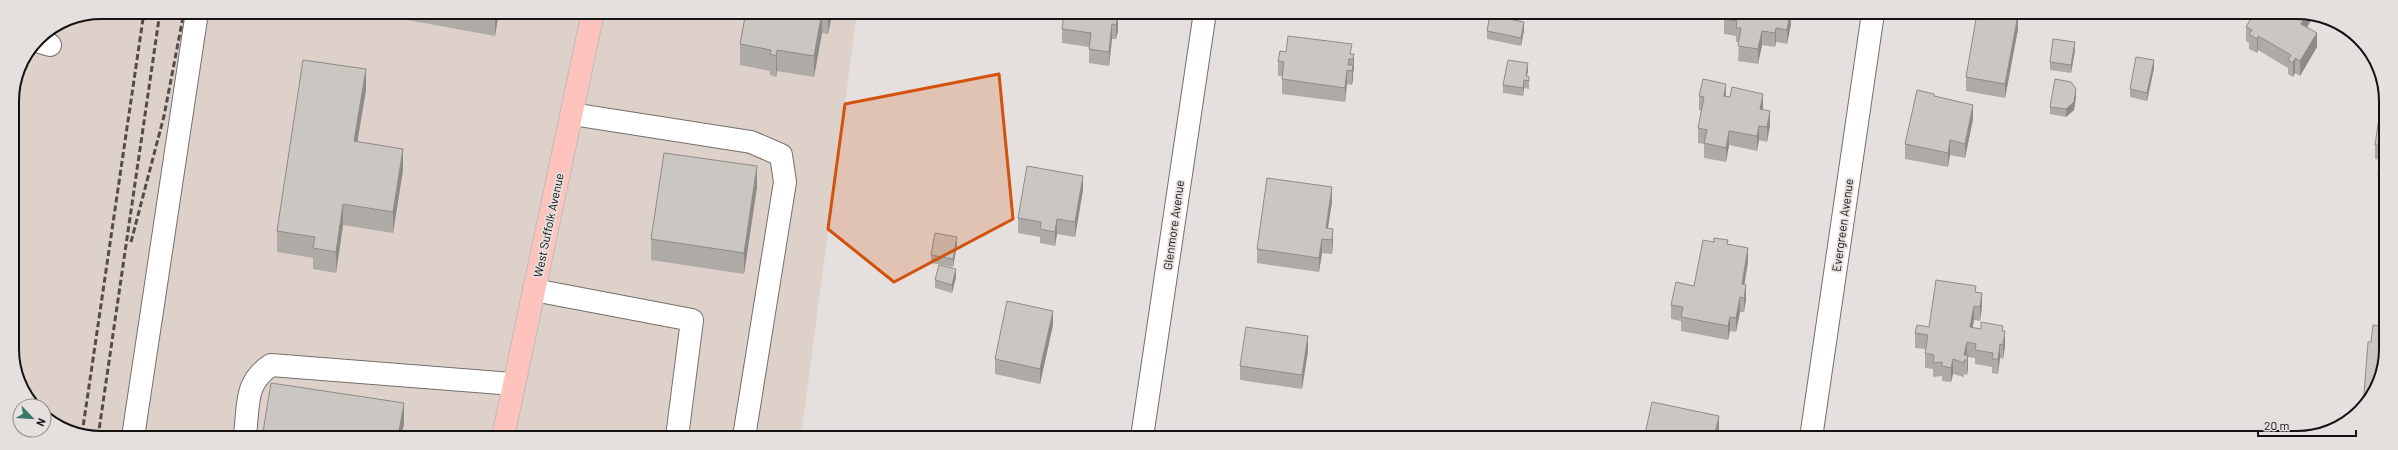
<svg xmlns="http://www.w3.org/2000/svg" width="2398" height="450" viewBox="0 0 2398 450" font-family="Barlow,sans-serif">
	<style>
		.built { fill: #ded1ca }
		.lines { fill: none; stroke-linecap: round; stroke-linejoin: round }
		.minor-casing { stroke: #746f6c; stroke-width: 24 }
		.major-casing { stroke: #bdbdbd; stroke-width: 24 }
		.minor { stroke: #fff; stroke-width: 22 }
		.major { stroke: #fec3bd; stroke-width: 22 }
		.rail { stroke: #504d4c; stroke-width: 3; stroke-dasharray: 6 3; stroke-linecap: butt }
		.wall { fill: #aeaba7 }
		.shaded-wall { fill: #8d8b88 }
		.building { fill: #cac7c2; stroke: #8d8b88 }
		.marked { fill: #d3520d; fill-opacity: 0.2; stroke: #d3520d; stroke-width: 3; stroke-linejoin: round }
		.labels { text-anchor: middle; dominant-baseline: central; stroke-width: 3.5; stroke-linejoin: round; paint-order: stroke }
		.street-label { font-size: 12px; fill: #151312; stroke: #e5e0dd }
		.rim { fill: none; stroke: #151312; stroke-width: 2 }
	</style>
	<rect width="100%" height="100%" fill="#e5e0dd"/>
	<path class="built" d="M101,12h756l-56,425h-711l-46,-21v-10h-7l-23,-40 -2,-265 7,-34 19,-29 29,-19z"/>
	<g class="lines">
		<g class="minor-casing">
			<path id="minor" d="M36,41l14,4
				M572,114l179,28 30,13 4,27 -41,255
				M534,290l158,30 -15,117
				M245,434c4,-29 -1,-51 26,-69l243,19
				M133,437l64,-425
				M1142,437l63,-425
				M1811,438l62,-425"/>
		</g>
		<g class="major-casing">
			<path id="major" d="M503,437l90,-425"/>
		</g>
		<use href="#minor" class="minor"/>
		<use href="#major" class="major"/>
		<path class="rail" d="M131,242l33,-126 20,-104
			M82,434l62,-422
			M98,437l62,-425"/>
	</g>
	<path class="wall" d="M380,12h119l-4,24 -115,-21z
		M746,12h90l-2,8 -3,-1 -3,15 -6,-1 -8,44 -37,-6 -1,6 -6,-2v-4l-30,-6v-21z
		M1064,12h51v4l3,15 -2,8h-4l-3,27 -20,-3v-16l-27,-4v-14z
		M1738,13h53v11l-4,20 -11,-2 -1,5 -13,-2 -4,19 -20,-3 1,-19h-3v-6l-12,-2v-15z
		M2308,13l6,2 -7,12 10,20 -17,29 -5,-3 -2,4 -5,-3v-6l-30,-18 -1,3 -8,-4v-6l-3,-2v-14z
		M1504,18l6,2 14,10 -3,16 -34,-7v-8z
		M2018,29l-13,69 -39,-7v-14z
		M2075,50l-4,23 -21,-3v-8z
		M1286,52l68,2v14l-1,5 -1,12 -5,-1 -2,18 -63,-8v-18h-4v-15z
		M2154,68l-7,33 -17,-4v-8z
		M1528,71l-1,5 2,1v12l-5,-1 -1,8 -20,-3v-8z
		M366,90l-9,52 46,28 -10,63 -50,-8 -7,48 -23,-4v-11l-36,-6v-21z
		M1699,96h27l37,12v2l7,15 -3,17 -8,-2 -2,11 -28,-6 -3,17 -22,-4v-14l-6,-1v-15l4,-17 -3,-1z
		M1934,96l39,23 -8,39 -15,-3 -2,12 -43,-8v-15z
		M2076,97l-2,13 -8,7 -16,-3v-7z
		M2384,97l1,93 -7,-1v-14l2,-15 -5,-1v-14z
		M757,187l-13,87 -93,-14v-21z
		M1083,190l-8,47 -18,-3 -2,12 -15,-3v-6l-22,-4v-15z
		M1332,202l-4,26 5,16 -1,10 -10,-1 -3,19 -62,-9v-14z
		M1714,242l14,2 20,18 -4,23 2,14 -2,13h-4l-4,20 -6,-1 -2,9 -47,-9v-10l-10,-2v-14l23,-19z
		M957,245l-4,22 -22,-4v-8z
		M956,277l-4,16 -17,-5v-8z
		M1976,292l6,15 -2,14 -6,-1 -2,8 31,3 2,15 -2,13 -3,-1 -2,16 -6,-1v-6l-17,-3v-6l-7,-1 -1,18 -3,-1v3l-11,-3 -2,8 -9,-1v-5l-9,1v-8l-8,-1v-19l-10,-1v-15l14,-6z
		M1053,325l-13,59 -45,-10v-15z
		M1308,351l-6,38 -62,-9v-14z
		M404,424l-3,13h-138v-5z
		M1719,431l-2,7h-72v-4z"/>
	<path class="shaded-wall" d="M495,12h4l-4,24z
		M822,12v21l-8,44v-21z
		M828,12h3v7l-3,15z
		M834,12h2v3l-2,5z
		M1113,12h2l-1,12 -1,-8z
		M1790,13l1,11 -4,20v-14z
		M2307,13h1l6,2 -13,23v-14z
		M2018,15v14l-13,69v-14z
		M1118,17v14l-2,8v-14z
		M1524,22v8l-3,16v-8z
		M1112,24v15l-3,27v-14z
		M1776,28v14l-1,5v-14z
		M1762,31v14l-4,19v-15z
		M2317,33v14l-17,29v-15z
		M2258,36v14l-1,3v-14z
		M2075,42v8l-4,23v-8z
		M777,50v21l-1,6v-21z
		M1354,54v14l-1,6v-15z
		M2295,58v15l-2,4v-14z
		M2154,60v8l-7,33v-8z
		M1528,63v8l-2,9v-4z
		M1353,65v15l-1,5v-14z
		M366,69v21l-12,72v-21z
		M1347,70v14l-2,18v-14z
		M1524,80v8l-1,8v-8z
		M1726,84v14l-2,-2z
		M2076,89v8l-2,13 -8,7v-8z
		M1763,94v14l-3,15v-14z
		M1973,105v14l-8,39v-14z
		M1770,111v14l-3,17v-15z
		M1759,126v14l-2,11v-15z
		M1729,131v14l-3,17v-14z
		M1950,140v15l-2,12v-14z
		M403,149v21l-10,63v-21z
		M757,166v21l-13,87v-21z
		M1083,176v14l-8,47v-15z
		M1332,187v15l-6,37v-11z
		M343,204v21l-7,48v-21z
		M1057,219v15l-2,12v-14z
		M1333,229v15l-1,10v-14z
		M957,237v8l-4,22v-8z
		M1322,239v14l-3,19v-14z
		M1748,248v14l-6,37v-15z
		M956,269v8l-4,16v-8z
		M1746,285v14l-2,13v-14z
		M1982,293v14l-2,14v-14z
		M1740,297v15l-4,20v-14z
		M1974,306v14l-4,22v-15z
		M1053,311v14l-13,59v-15z
		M1730,317v14l-2,9v-14z
		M2005,331v15l-2,13v-14z
		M1308,336v15l-6,38v-14z
		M1967,342v14l-3,4v17v-22z
		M2000,344v14l-2,16v-15z
		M1968,355v15l-1,5v-15z
		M1953,359v15l-2,8v-14z
		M404,403v21l-3,13h-3z
		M1719,416v15l-2,7h-3z"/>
	<path class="building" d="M477,12h18v3z
		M746,12h82v1l-6,-1 -8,44 -37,-6 -1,6 -6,-2 1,-4 -31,-6z
		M1064,12h49v4l5,1 -2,8 -4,-1 -3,28 -20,-3 2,-16 -29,-4z
		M1725,13h65l-3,17 -11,-2 -1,5 -13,-2 -4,18 -20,-3 3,-18h-5l1,-7 -13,-2z
		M1977,13h30l11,2 -13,69 -39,-7z
		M2254,13h53l-6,11 16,9 -17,28 -5,-3 -2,5 -5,-3 3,-5 -33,-19 -1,3 -8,-5 3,-4 -6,-3z
		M1490,15l14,3v-3l6,1 -1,3 15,3 -3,16 -34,-7z
		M1288,36l64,8 -2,10h4l-1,5h-4l-1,6h5l-1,6 -5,-1 -2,18 -63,-9 2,-17 -6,-1 2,-10 6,1z
		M2053,39l22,3 -4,23 -21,-3z
		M2136,57l18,3 -7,33 -17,-4z
		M303,60l63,9 -12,72 49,8 -10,63 -50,-8 -7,48 -23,-4 2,-11 -38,-6z
		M1508,60l20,3 -2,13 3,1v4l-5,-1 -1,8 -20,-3z
		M1703,79l23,5 -2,12 6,1 2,-10 31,7 -3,15 10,2 -3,16 -8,-1 -2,10 -28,-5 -3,17 -22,-5 3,-13 -9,-2 6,-31 -5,-1z
		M2055,79l16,3 5,7 -2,13 -8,7 -16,-2z
		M1917,90l17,4v2l39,9 -8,39 -15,-4 -2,13 -43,-9z
		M2382,97h2l1,79 -7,-1 5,-29 -8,-1z
		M664,153l93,13 -13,87 -93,-14z
		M1027,166l56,10 -8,46 -18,-3 -2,13 -15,-3 1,-7 -23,-4z
		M1267,178l65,9 -6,41 7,1 -1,11 -10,-1 -3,19 -62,-9z
		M935,233l22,4 -4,22 -22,-4z
		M1714,238l14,2 -1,4 21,4 -6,36 4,1 -2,13 -4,-1 -4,21 -6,-1 -2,9 -47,-9 2,-10 -12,-2 5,-23 18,4 9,-46 11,2z
		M939,265l17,4 -4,16 -17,-5z
		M1936,280l40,6 -1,6 7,1 -2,14 -6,-1 -4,21 11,2v-7l22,4 -1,5h3l-2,14 -3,-1 -2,15h-6l1,-6 -18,-3 1,-6 -9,-2 -3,13h4l-1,5h-3v3l-11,-4 -2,9 -9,-2v-4l-9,1 1,-8 -9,-2 3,-18 -13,-2 2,-8 12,2z
		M1007,301l46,10 -13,58 -45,-10z
		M2373,325l12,1v34l-11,33 -11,14 5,-65h3z
		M1246,327l62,9 -6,39 -62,-9z
		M271,383l133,20 -6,34h-100l-35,-5z
		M1652,402l67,14 -5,22h-52l-17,-4z
		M1925,431l42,7h-43z"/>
	<path class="marked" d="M999,74l14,145 -119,63 -66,-53 17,-125z"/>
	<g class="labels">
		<g class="street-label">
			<text transform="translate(548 225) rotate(-78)">West Suffolk Avenue</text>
			<text transform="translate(1173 225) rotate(-82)">Glenmore Avenue</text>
			<text transform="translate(1842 225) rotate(-82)">Evergreen Avenue</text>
		</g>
	</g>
	<path d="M0 0H2398V450H0ZM101 19H2297A82 82 0 0 1 2379 101V349A82 82 0 0 1 2297 431H101A82 82 0 0 1 19 349V101A82 82 0 0 1 101 19Z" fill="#e5e0dd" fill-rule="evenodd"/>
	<path class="rim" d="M101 19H2297A82 82 0 0 1 2379 101V349A82 82 0 0 1 2297 431H101A82 82 0 0 1 19 349V101A82 82 0 0 1 101 19Z"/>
	<g transform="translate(32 418) rotate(115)"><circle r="19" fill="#e5e0dd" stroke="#928e8c"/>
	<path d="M0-3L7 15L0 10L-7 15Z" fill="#387866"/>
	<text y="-6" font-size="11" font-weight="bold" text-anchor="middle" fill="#151312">N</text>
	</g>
	<path d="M2258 430v6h98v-6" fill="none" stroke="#151312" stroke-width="2"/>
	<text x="2264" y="430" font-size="12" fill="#151312" stroke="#e5e0dd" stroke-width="3" paint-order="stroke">20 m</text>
</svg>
